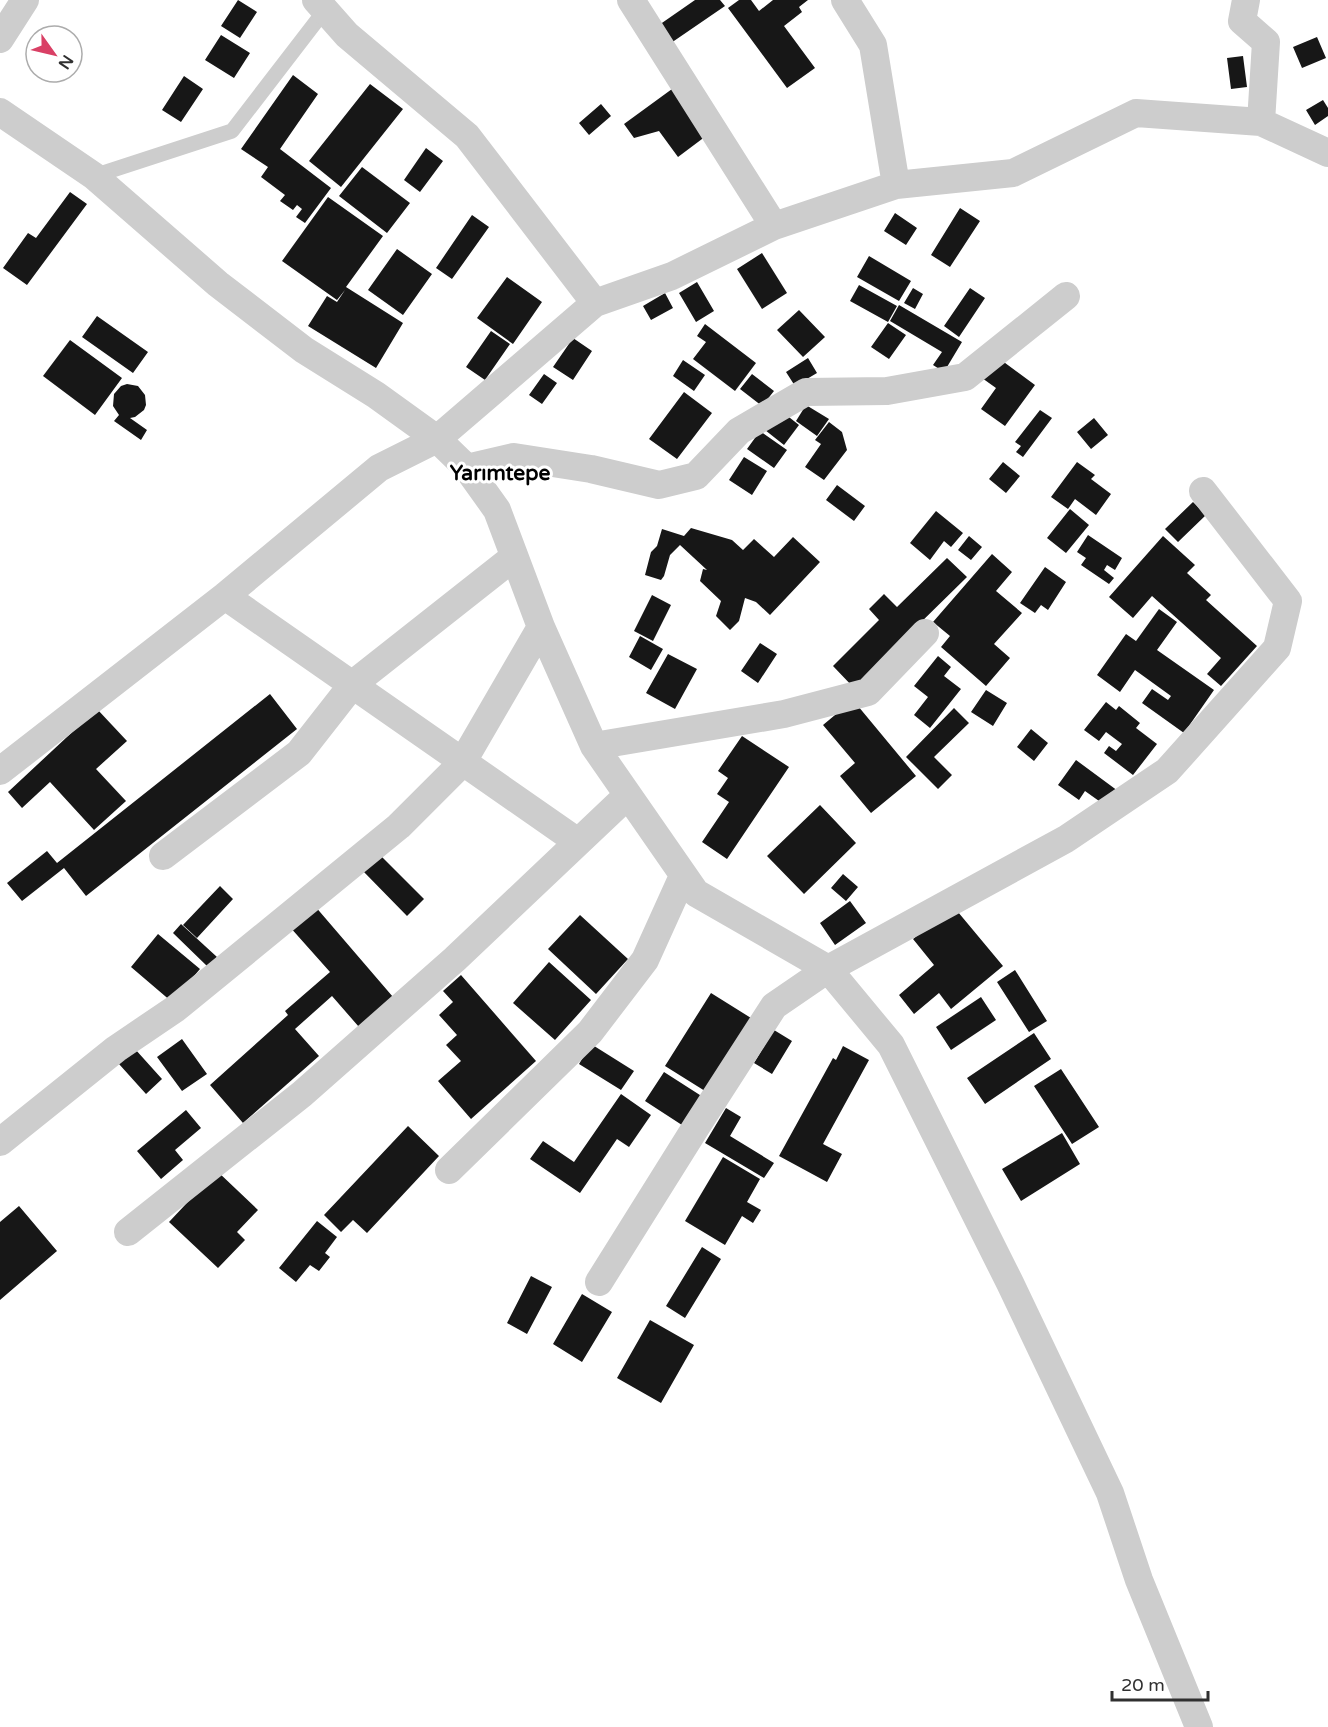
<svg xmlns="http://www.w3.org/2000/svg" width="1328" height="1727" viewBox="0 0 1328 1727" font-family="'Varela Round',sans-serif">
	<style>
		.building { fill: #171717 }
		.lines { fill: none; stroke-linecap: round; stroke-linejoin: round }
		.service { stroke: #cdcdcd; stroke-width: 15 }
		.minor { stroke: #cdcdcd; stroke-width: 28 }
		.labels { text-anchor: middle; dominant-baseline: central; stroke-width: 6; stroke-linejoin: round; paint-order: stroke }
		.quarter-label { font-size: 21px; font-weight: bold; fill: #000; stroke: #fff }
	</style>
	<rect width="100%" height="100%" fill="#fff"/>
	<path class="building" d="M238,0l19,12 -17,26 -19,-12z
		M695,0h25l5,6 -54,37 -12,-18z
		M739,0h12l8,11 14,-11h35l-9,7 3,5 -18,14 31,42 -28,20 -59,-80z
		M221,35l29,18 -16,25 -29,-18z
		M1317,37l9,21 -24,10 -9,-21z
		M1243,56l4,31 -16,2 -4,-31z
		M293,75l25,19 -38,55 51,39 -26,35 -9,-6 6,-8 -5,-4 -4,5 -13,-9 5,-6 -24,-18 7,-10 -27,-18z
		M184,76l19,13 -22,33 -19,-12z
		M370,84l33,25 -62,78 -32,-26z
		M672,89l34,47 -28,21 -19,-26 -25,7 -10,-14z
		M1323,100l5,8v8l-13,9 -9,-15z
		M601,104l10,12 -22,19 -10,-12z
		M426,148l17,13 -23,31 -16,-12z
		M362,167l48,36 -23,30 -48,-37z
		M70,192l17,12 -60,81 -24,-17 25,-35 8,5z
		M328,197l55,39 -37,51 57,36 -27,45 -68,-42 19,-30 10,6 8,-12 -8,10 -55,-39z
		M960,208l20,13 -30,46 -19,-12z
		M895,213l22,15 -11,17 -22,-14z
		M472,215l17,12 -37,52 -16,-11z
		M397,249l35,25 -29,41 -35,-25z
		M762,253l25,40 -25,16 -25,-40z
		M869,256l42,25 -12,20 -42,-24z
		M507,277l35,25 -29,42 -36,-26z
		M697,282l17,29 -18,11 -17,-29z
		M859,285l38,21 -9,16 -38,-21z
		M913,288l10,6 -8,15 -11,-6z
		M970,288l15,10 -26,39 -15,-11z
		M665,293l8,15 -22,12 -8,-14z
		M899,305l63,37 -18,30 -11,-7 9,-13 -52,-31z
		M799,310l26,27 -22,20 -26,-27z
		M97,316l51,36 -15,21 -51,-36z
		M888,323l18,12 -17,24 -18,-12z
		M705,324l51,39 -21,28 -42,-32 13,-17 -9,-6z
		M491,331l19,13 -25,36 -19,-13z
		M573,338l19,13 -19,29 -20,-13z
		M70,340l52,38 -27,37 -52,-39z
		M997,357l38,28 -30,41 -24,-17 15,-21 -14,-10z
		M808,358l9,15 -22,13 -9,-14z
		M683,360l22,15 -11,16 -21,-15z
		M544,374l13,9 -15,21 -13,-9z
		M752,374l22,17 -12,15 -22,-17z
		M127,384l11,2 7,9 1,10 -2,5 -9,7 -5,1 17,12 -6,10 -27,-19 5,-6 -6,-9 1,-12 7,-8z
		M684,392l28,21 -35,46 -28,-20z
		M806,405l23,14 -12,17 -21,-15z
		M780,410l19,15 -15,20 -19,-15z
		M1040,410l12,8 -29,39 -7,-5 5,-6 -6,-4z
		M1094,418l14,17 -17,14 -14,-17z
		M829,422l13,10 5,18 -23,30 -19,-13 16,-23 -6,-4z
		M760,431l27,19 -13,18 -27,-19z
		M744,457l23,14 -15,24 -23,-15z
		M1003,462l17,14 -14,17 -17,-14z
		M1077,462l18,13 -4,4 20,15 -15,21 -21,-16 -7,10 -17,-12z
		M837,485l28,21 -11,15 -28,-21z
		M1193,502l13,13 -28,27 -13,-13z
		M1070,509l19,16 -23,28 -19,-15z
		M936,511l27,22 -12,14 -7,-6 -14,19 -20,-17z
		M691,528l41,12 11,10 11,-11 20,18 19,-20 27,25 -50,53 -14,-13 -11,-4 -6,23 -9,9 -14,-14 5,-15 -21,-20 3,-12 4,1 -27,-25 -10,10 -6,21 -3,4 -16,-5 6,-23 6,-6 5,-17 22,7z
		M1088,535l34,23 -7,12 -8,-5 -3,5 10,8 -5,6 -28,-19 5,-7 -9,-6z
		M969,536l13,11 -11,13 -13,-10z
		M1163,536l32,29 -8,8 24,22 -5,5 51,46 -36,40 -14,-12 14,-16 -69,-62 -19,22 -24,-21z
		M992,554l20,18 -16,19 26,22 -28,31 16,14 -24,28 -45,-39 9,-11 -17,-14z
		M947,558l20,19 -113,111 -21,-22 46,-46 -10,-11 15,-15 13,13z
		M1045,567l21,15 -18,28 -7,-5 -6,8 -15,-10z
		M652,595l19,10 -18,36 -19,-10z
		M1159,609l18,13 -20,28 57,40 -30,43 -42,-30 10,-14 16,11 3,-4 -36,-26 -15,22 -23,-17 29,-41 10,7z
		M640,636l23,13 -12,21 -22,-13z
		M760,643l17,11 -19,29 -17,-12z
		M668,654l29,15 -22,40 -29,-16z
		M938,656l13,11 -7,9 17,13 -31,39 -16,-13 14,-18 -14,-11z
		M986,690l21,13 -14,23 -22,-14z
		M270,694l27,35 -211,167 -22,-28 -42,33 -15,-18 40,-32 10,12z
		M853,700l63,76 -45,37 -31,-37 15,-13 -32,-38z
		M1106,702l10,8 3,-4 21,17 -4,5 21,16 -24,31 -29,-22 5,-7 7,5 6,-7 -16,-12 -7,9 -15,-11z
		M954,708l15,15 -35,34 18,18 -14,14 -32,-32z
		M97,709l30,32 -31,28 30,32 -32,29 -44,-48 -28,26 -14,-16z
		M1031,729l17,14 -14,18 -17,-14z
		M742,736l47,31 -62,92 -25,-17 27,-40 -12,-8 11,-16 -10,-7z
		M1076,760l42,31 -12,15 -21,-15 -6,9 -21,-15z
		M820,805l36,38 -52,51 -37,-38z
		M380,855l44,44 -17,17 -44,-45z
		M843,874l15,13 -12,14 -15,-13z
		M220,886l13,13 -36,39 -14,-13z
		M850,901l16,22 -31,22 -15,-22z
		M314,905l79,92 -34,30 -27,-31 -37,33 24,27 -76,67 -33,-38 78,-70 -3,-4 45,-39 -41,-46z
		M953,906l50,60 -52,43 -12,-16 -25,21 -15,-19 35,-30 -21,-26z
		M580,915l48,44 -32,35 -48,-45z
		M181,924l36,33 -9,10 -35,-34z
		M158,934l42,35 -28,33 -41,-35z
		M549,962l42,38 -36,40 -42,-37z
		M1015,970l32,51 -18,11 -32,-50z
		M461,975l75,86 -65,58 -33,-38 23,-20 -15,-16 11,-10 -18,-20 14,-13 -10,-11z
		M711,993l40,25 -46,73 -40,-25z
		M981,997l15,23 -45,30 -15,-23z
		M774,1030l18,11 -20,33 -18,-11z
		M1034,1033l17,26 -66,45 -18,-26z
		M182,1039l25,35 -25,17 -25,-34z
		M591,1044l43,27 -13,19 -42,-26z
		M843,1046l26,14 -46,84 19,10 -15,28 -48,-26 54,-98 3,2z
		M135,1049l27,30 -16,15 -27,-30z
		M1061,1069l38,58 -27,17 -38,-58z
		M664,1072l39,25 -18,30 -40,-26z
		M621,1094l30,21 -22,32 -12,-8 -37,54 -50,-34 13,-18 31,21z
		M726,1108l15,9 -11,19 44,27 -10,15 -59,-35z
		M186,1110l15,18 -26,22 8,10 -22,19 -24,-28z
		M408,1126l31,30 -72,77 -14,-13 -12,12 -17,-17z
		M1062,1133l18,31 -59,37 -19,-32z
		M723,1157l37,22 -13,23 14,8 -8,13 -11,-7 -17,29 -40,-24z
		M217,1171l41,39 -21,22 8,8 -27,28 -49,-46z
		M19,1206l38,45 -57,49v-78z
		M317,1221l20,16 -12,16 5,4 -11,14 -9,-6 -14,17 -17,-14z
		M702,1247l19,12 -36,59 -19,-12z
		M531,1276l21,11 -25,47 -20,-11z
		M582,1294l30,18 -30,50 -29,-18z
		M650,1320l44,25 -33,58 -44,-25z"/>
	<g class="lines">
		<path class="service" d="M94,176l138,-45 93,-121"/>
		<path class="minor" d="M316,0l31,35 120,101 128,167
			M631,0l143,226
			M845,0l28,45 23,140
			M1246,0l-4,21 24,21 -5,80
			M0,39l25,-39
			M0,112l94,64 124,108 86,66 72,45 61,44 30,29 30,42 44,117 53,119 102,147 132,76 63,76 119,238 100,210 29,87 60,147
			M467,468l47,-11 77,12 68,16 37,-9 43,-45 67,-39 81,-1 78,-14 101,-81
			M225,596l353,246
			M594,746l190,-32 84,-22 57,-59
			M0,771l225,-175 154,-128 58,-29 158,-136 77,-27 102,-50 122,-41 117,-12 123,-60 125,9 67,31
			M163,856l136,-103 54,-69 161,-127
			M0,1142l116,-93 59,-40 224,-183 63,-63 79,-136
			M449,1170l141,-138 55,-72 38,-84
			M128,1232l174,-138 153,-135 173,-164
			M599,1282l97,-155 78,-121 54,-37 238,-130 101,-68 110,-123 11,-47 -85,-110"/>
	</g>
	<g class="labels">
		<g class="quarter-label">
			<text x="500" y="473">Yarımtepe</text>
		</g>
	</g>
	<g transform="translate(54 54) rotate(124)"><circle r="28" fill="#ffffff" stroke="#acacac" stroke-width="1.5"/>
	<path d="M0-4.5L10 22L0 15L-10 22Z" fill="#d94065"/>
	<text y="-9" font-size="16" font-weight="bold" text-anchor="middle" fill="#303030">N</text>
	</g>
	<path d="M1112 1691v9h96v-9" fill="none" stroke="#303030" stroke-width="3"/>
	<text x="1121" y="1691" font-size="18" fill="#303030" stroke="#ffffff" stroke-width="4.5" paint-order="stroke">20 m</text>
</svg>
